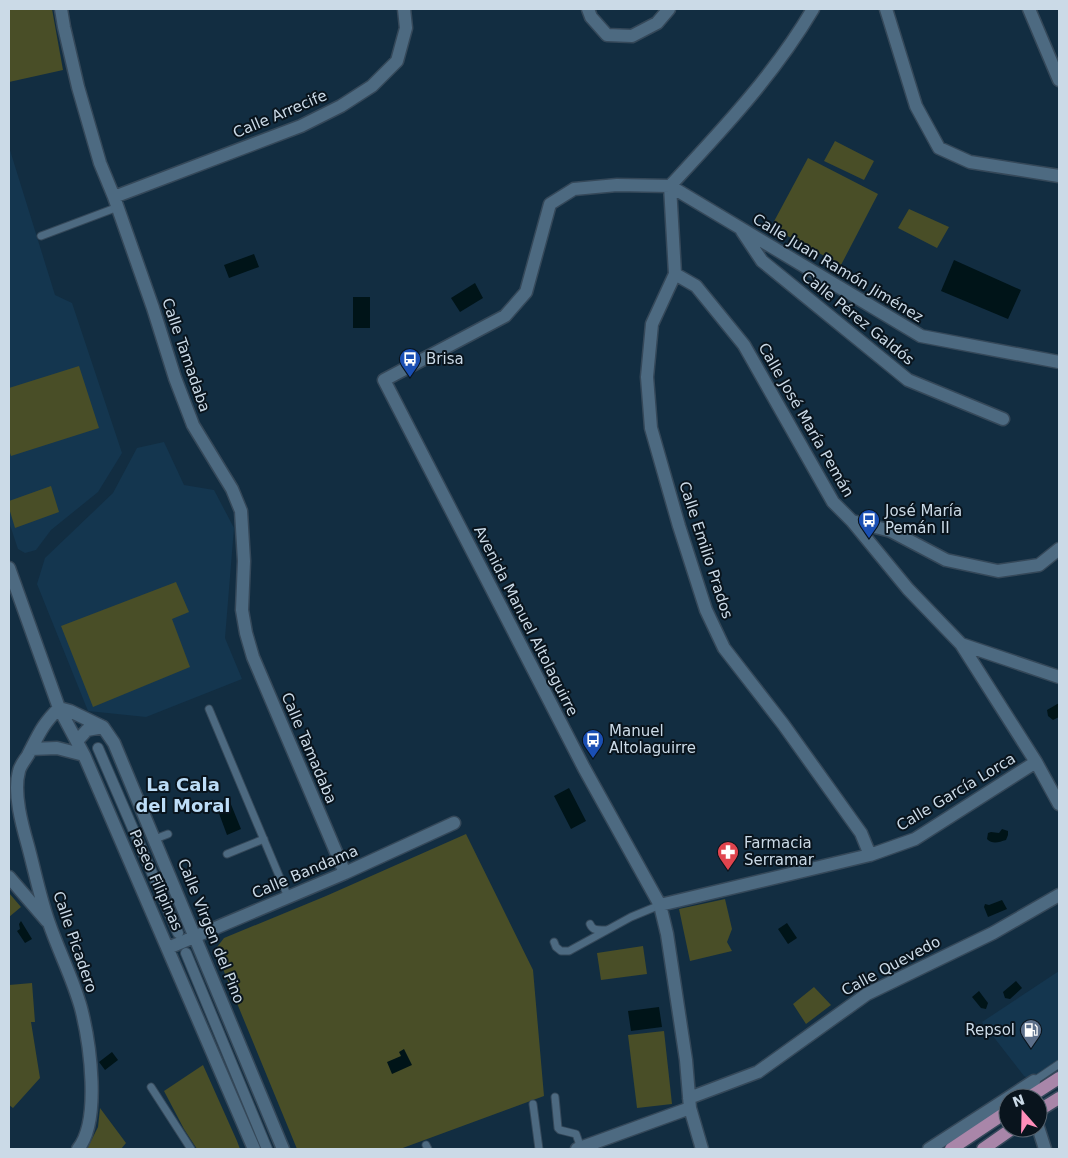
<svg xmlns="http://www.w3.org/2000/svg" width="1068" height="1158" viewBox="0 0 1068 1158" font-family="'DejaVu Sans',sans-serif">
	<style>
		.built { fill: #14364f }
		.green { fill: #494e27 }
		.water { fill: #001418 }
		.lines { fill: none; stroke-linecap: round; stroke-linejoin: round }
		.service-casing { stroke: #354859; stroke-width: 9 }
		.pedestrian-casing { stroke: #354859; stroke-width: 12 }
		.minor-casing { stroke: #354859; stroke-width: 15 }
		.primary-casing { stroke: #354859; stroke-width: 15 }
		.service { stroke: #4d6a81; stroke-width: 7 }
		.pedestrian { stroke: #4d6a81; stroke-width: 10 }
		.minor { stroke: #4d6a81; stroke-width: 12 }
		.primary { stroke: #a986a9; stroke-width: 12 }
		.labels { text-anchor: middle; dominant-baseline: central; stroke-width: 4; stroke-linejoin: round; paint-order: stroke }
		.street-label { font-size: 15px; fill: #cbdae7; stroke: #09141d }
		.poi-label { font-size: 15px; fill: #cbdae7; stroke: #09141d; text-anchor: start }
		.quarter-label { font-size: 18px; font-weight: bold; fill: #bdddf7; stroke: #09141d }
	</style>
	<rect width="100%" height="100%" fill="#122d41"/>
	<path class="built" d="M9,147l46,148 17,8 50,150 -24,39 -47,38 -15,20 -11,3 -7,-4 -9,-27z
		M164,442l20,43 30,5 20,38 -9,110 17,41 -96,38 -58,-6 -51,-127 8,-26 68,-65 24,-45z
		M1059,971v105l-16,11 -19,-11 -42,-54z"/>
	<path class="green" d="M9,9h43l11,61 -54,12z
		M835,141l39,20 -10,19 -40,-19z
		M808,158l70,36 -37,71 -70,-38z
		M909,209l40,18 -12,21 -39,-20z
		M79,366l20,62 -88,28 -2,-6v-62z
		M51,486l8,26 -44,16 -6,-20v-7z
		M176,582l13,30 -17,7 18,48 -97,40 -32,-81z
		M466,834l67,136 11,126 -144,53h-103l-79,-192 -1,-10 7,-9 102,-42z
		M9,893l12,14 -12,10z
		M725,899l7,30 -5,13 5,9 -42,10 -11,-52z
		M643,946l4,28 -46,6 -4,-27z
		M32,983l3,39h-4l9,56 -27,30 -4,-3v-120z
		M814,987l17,18 -25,19 -13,-20z
		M664,1031l8,73 -35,4 -9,-73z
		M203,1065l34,76 3,8h-43l-13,-20 -20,-38z
		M100,1108l26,35 -5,6h-34l11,-22z"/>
	<path class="water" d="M254,254l5,13 -30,11 -5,-13z
		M954,260l67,30 -13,29 -67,-28z
		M475,283l8,15 -23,14 -9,-14z
		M353,297h17v31h-17z
		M1059,703v14l-6,3 -5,-4 -1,-6z
		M569,788l17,33 -15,8 -17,-33z
		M224,800l3,3 3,-1 11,27 -14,6 -10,-27 3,-1v-5z
		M1002,829l6,2v4l-2,5c-7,2 -13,5 -19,-1l1,-6 3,-1 8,1z
		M1002,900l5,9 -19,8 -4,-10 1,-3 4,1z
		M21,921l11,18 -7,4 -8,-12 3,-2 -1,-5z
		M787,923l10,15 -9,6 -10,-15z
		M1016,981l6,7 -12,11 -5,-1 -2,-6z
		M979,991l9,12 -2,6 -5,-1 -9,-11z
		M659,1007l3,20 -31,4 -3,-20z
		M404,1049l8,16 -20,9 -5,-12 14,-6 -2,-4z
		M112,1052l6,8 -13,10 -6,-8z"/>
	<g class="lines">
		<g class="service-casing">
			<path id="service" d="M41,236l77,-29
				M209,709l79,188
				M155,839l13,-5
				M227,854l37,-15
				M590,924c3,7 8,6 16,6
				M554,942l2,5 5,4h8l62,-34 29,-12
				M1034,1081l25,-17
				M151,1087l40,62
				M555,1097l3,31 2,2 16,4 5,14
				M533,1104l6,45
				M426,1145l2,4"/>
		</g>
		<g class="pedestrian-casing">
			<path id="pedestrian" d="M98,748l80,185
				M186,953l81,196"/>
		</g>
		<g class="minor-casing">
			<path id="minor" d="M61,9l3,18 14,60 22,76 14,34 39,111 22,70 18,47 39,64 9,22 3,50 -2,49 4,23 7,24 92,216
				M588,9l3,8 16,18 25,1 25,-13 12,-14
				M886,9l30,97 23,42 31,14 89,14
				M1029,9l30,71
				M670,186l5,88 -23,50 -5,53 4,51 28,98 27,84 18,38 59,76 78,109 9,22
				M670,186l251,150 138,26
				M114,197l187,-71 40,-20 31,-20 25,-25 9,-33 -2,-19
				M742,231l20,30 146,119 95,39
				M675,274l21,12 48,59 89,157 19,19 56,68 53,55 75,118 23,42
				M852,521l39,10 55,29 52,11 41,-6 20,-16
				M9,568l50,140 25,47 170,394
				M961,644l98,33
				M59,708c-17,17 -20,26 -31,47 -3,5 -8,11 -9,16 -6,22 3,54 9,75 7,26 12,52 21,77 10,29 24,56 32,85 9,35 20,113 -3,141
				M59,708l11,3 33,16
				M77,741l10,-11 16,-3 11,16 169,406
				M31,749l26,-1 27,7
				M9,877l38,44
				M660,905l210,-50 45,-16 121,-77
				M168,948l177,-75 109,-50
				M689,1098l69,-26 109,-78 126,-61 66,-38
				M1008,1098l26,-17
				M1038,1127l7,22
				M577,1149l113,-41
				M702,1149l-12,-41 -4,-48 -19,-126 -7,-29 -76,-137 -200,-388 121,-64 21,-24 24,-88 24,-15 43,-4 53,1c52,-56 104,-111 143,-177
				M929,1149l79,-51"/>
		</g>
		<g class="primary-casing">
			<path id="primary" d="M1028,1098l31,-20
				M1038,1111l21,-13
				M951,1149l57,-38
				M983,1149l30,-21"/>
		</g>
		<use href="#service" class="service"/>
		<use href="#pedestrian" class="pedestrian"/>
		<use href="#minor" class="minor"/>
		<use href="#primary" class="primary"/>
	</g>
	<defs>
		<g id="bus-pin" transform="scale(1.125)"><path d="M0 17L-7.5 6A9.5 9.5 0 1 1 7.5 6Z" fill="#1a4fb4" stroke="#09141d"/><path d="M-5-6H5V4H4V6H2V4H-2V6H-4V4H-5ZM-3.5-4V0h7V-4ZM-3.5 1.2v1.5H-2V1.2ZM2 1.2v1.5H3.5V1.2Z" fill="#fff"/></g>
		<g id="pharmacy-pin" transform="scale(1.125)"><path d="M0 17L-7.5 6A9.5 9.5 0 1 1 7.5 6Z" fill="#e0444e" stroke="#09141d"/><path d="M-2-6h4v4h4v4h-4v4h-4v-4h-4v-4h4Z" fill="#fff"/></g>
		<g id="fuel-pin" transform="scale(1.125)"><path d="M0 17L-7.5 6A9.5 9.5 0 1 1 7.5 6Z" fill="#5c6f8a" stroke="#09141d"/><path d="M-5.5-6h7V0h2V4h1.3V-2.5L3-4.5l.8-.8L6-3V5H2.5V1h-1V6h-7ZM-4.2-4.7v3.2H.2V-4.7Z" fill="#fff"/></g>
	</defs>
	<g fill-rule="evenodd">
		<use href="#bus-pin" x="410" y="359"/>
		<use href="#bus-pin" x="869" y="520"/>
		<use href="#bus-pin" x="593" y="740"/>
		<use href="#pharmacy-pin" x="728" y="852"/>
		<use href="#fuel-pin" x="1031" y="1030"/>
	</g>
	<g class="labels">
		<g class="street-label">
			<text transform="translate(280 114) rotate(-23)">Calle Arrecife</text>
			<text transform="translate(838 268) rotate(31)">Calle Juan Ramón Jiménez</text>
			<text transform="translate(858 318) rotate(39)">Calle Pérez Galdós</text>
			<text transform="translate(186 355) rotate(71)">Calle Tamadaba</text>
			<text transform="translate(806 420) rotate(60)">Calle José María Pemán</text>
			<text transform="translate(706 550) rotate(72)">Calle Emilio Prados</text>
			<text transform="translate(526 621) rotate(63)">Avenida Manuel Altolaguirre</text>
			<text transform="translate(309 748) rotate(67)">Calle Tamadaba</text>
			<text transform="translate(956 792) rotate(-31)">Calle García Lorca</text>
			<text transform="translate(305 872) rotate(-23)">Calle Bandama</text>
			<text transform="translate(156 880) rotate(66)">Paseo Filipinas</text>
			<text transform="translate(211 931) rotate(68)">Calle Virgen del Pino</text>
			<text transform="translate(75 942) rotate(71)">Calle Picadero</text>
			<text transform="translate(891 966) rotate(-28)">Calle Quevedo</text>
		</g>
		<g class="poi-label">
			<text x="426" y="359">Brisa</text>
			<text x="885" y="511">José María<tspan x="885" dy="17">Pemán II</tspan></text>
			<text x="609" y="731">Manuel<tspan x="609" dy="17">Altolaguirre</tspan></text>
			<text x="744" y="843">Farmacia<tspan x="744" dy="17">Serramar</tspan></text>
			<text x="1015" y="1030" text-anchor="end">Repsol</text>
		</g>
		<g class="quarter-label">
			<text x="183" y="784">La Cala<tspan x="183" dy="21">del Moral</tspan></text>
		</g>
	</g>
	<rect width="1068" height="1158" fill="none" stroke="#cbdae7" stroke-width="20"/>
	<g transform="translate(1023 1113) rotate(340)"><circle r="24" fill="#09141d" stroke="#57636e"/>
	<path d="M0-4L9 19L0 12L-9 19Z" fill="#ff8eba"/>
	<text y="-8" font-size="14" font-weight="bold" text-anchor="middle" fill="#cbdae7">N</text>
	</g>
</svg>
